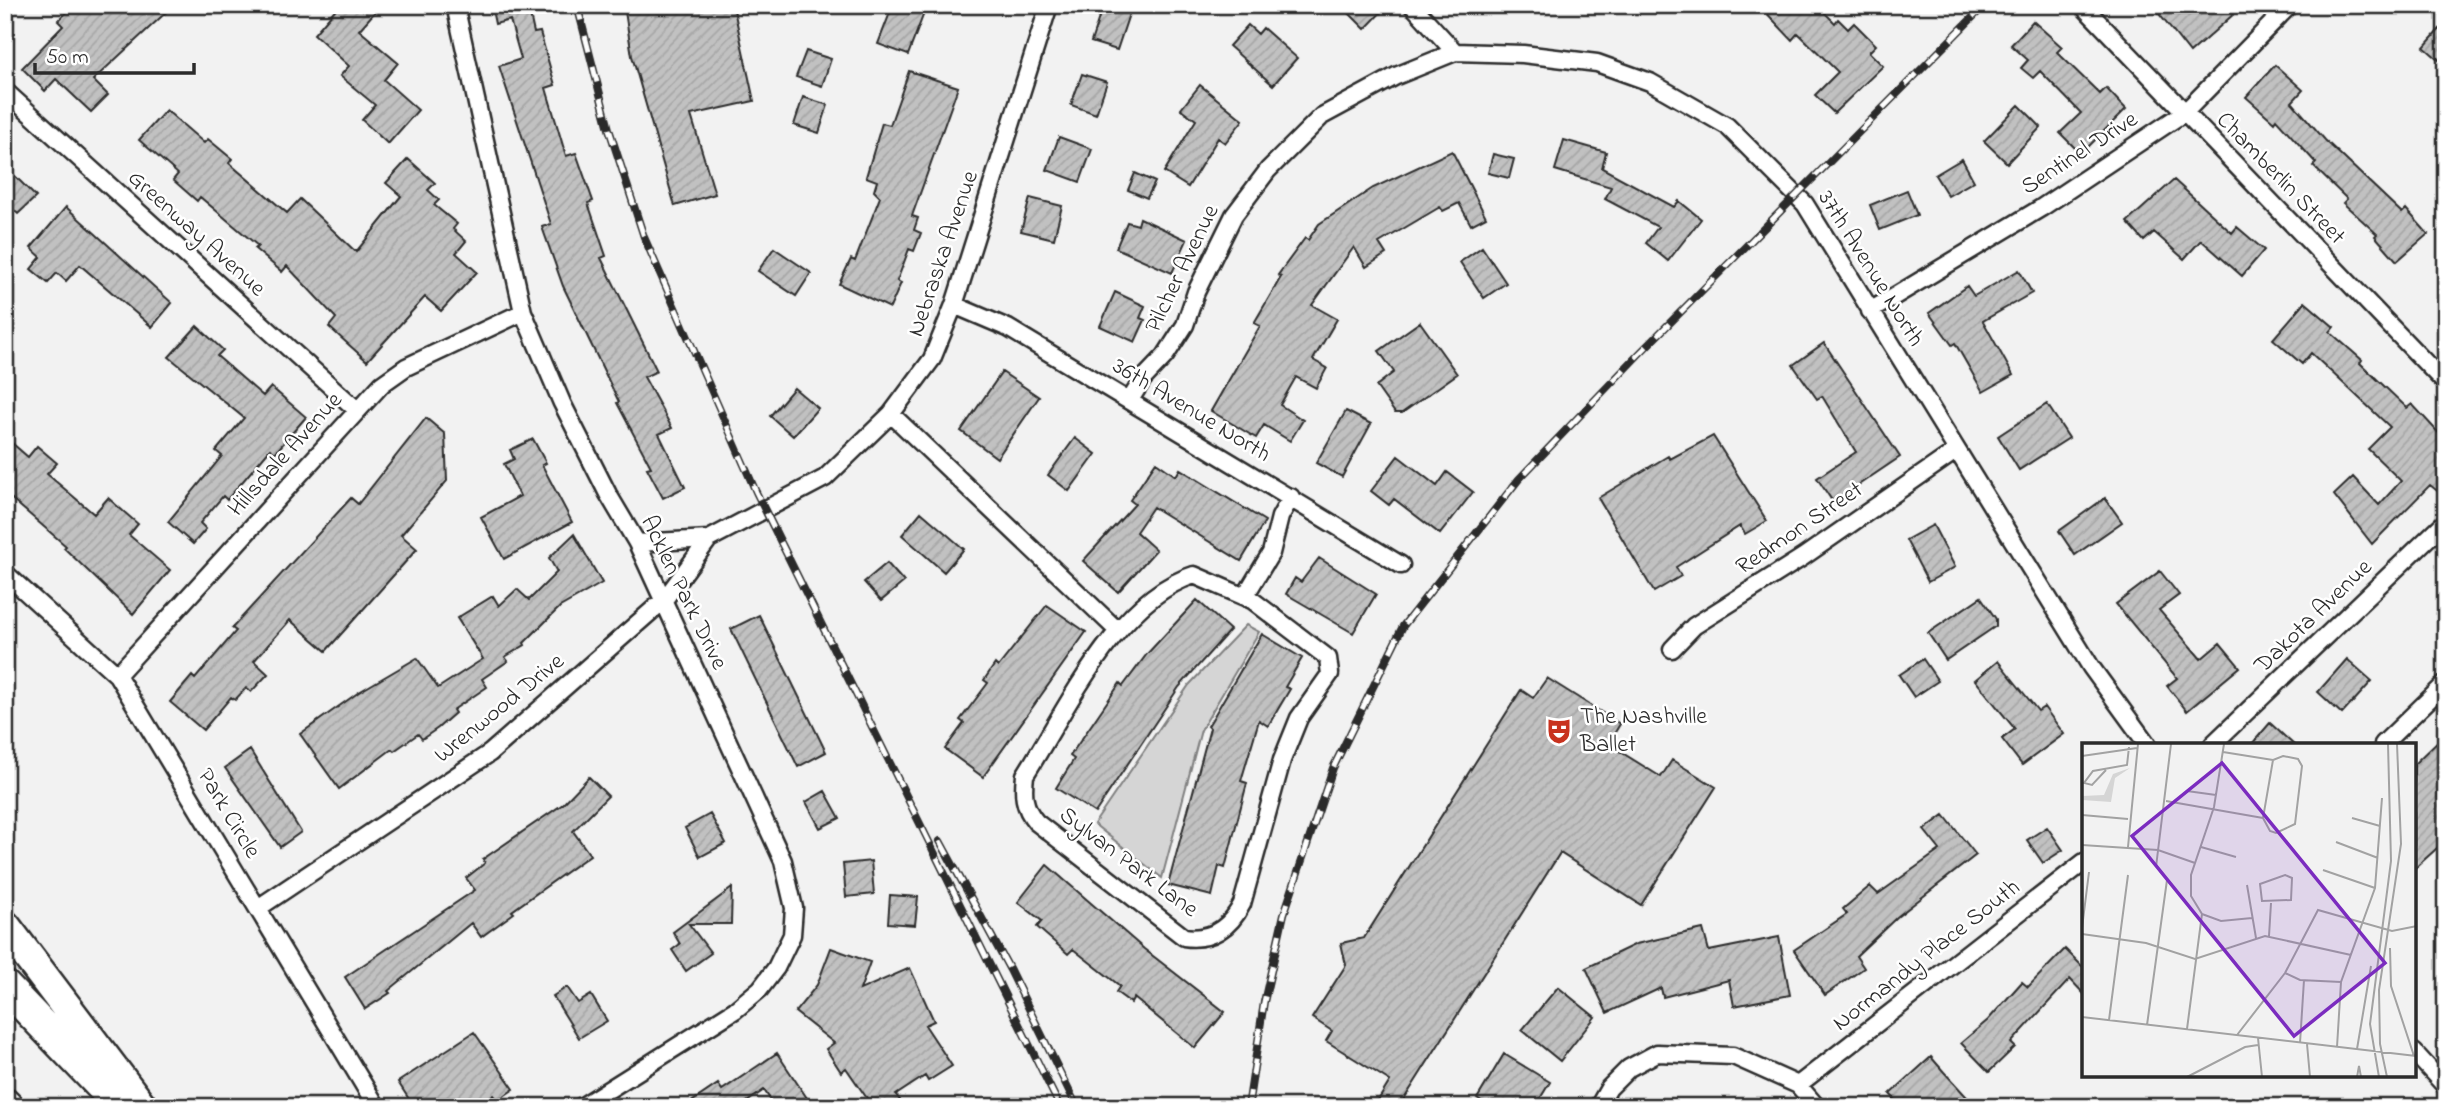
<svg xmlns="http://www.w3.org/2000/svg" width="2451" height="1112" viewBox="0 0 2451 1112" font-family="'Indie Flower',sans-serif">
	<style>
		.green { fill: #d5d5d5; stroke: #808080; stroke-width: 2 }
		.building { fill: url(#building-hatch); stroke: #2b2b2b; stroke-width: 2 }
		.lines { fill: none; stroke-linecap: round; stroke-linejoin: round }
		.minor-casing { stroke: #2b2b2b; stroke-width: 21 }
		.motorway-casing { stroke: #2b2b2b; stroke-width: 35 }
		.minor { stroke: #fff; stroke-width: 16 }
		.motorway { stroke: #fff; stroke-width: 30 }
		.rail-casing { stroke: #2b2b2b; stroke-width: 8 }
		.rail { stroke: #fff; stroke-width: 5; stroke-dasharray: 16; stroke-linecap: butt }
		.labels { text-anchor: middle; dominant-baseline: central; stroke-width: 5; stroke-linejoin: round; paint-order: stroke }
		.street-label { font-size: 24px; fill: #2b2b2b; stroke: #fff }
		.poi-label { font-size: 24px; fill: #2b2b2b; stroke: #fff; text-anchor: start }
		.inset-road { fill: none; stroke: #a2a2a2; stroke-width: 2 }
		.view { fill: #7b2cbf; fill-opacity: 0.15; stroke: #7b2cbf; stroke-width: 3.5 }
		.inset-edge { fill: none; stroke: #2b2b2b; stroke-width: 3.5 }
	</style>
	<defs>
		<pattern id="building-hatch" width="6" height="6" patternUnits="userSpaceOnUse" patternTransform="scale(1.75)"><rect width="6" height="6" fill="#c1c1c1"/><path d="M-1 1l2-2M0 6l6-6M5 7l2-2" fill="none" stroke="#a6a6a6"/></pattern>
	</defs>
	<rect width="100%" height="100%" fill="#f2f2f2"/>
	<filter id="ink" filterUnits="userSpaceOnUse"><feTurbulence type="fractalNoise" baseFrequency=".0143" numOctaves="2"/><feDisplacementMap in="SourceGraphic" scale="14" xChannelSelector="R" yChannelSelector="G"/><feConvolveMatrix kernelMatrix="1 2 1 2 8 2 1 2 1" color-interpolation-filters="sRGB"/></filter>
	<g filter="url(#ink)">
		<path class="green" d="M1246,625l13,7 -58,98 -39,148 -68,-54 95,-139z"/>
		<path class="building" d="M74,5h100l-81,75 15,15 -17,17 -35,-33 -11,12 -23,-23 41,-42 -5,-5z
			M339,5h42l-22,25 39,33 -14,17 34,30 -30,34 -26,-24 13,-15 -35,-29 9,-10 -35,-32z
			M491,5h52l1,6 -14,4 4,18 6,-1 15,53 -9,3 20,68 10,-3 17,48 -5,2 18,53 -5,2 56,113 -13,6 28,51 -13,6 26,53 -22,11 -16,-30 4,-1 -34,-64 2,-1 -56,-116 -21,-59 9,-3 -52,-158 22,-7 -11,-39 -15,4z
			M624,5h109l21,96 -63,14 24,79 -40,12 -43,-150z
			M893,5h34l-19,50 -30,-11z
			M1103,5h29l-15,45 -26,-8z
			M1341,5h47l-23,24z
			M1759,5h58l18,18 3,-4 10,10 6,-6 22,22 -7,7 14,14 -49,47 -19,-18 23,-23 -40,-39 -6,7z
			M2152,5h92l-54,48z
			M2033,21l29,26 -5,5 43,42 6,-6 20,21 -45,45 -21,-21 21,-20 -41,-42 -7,7 -12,-10 7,-8 -17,-15z
			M2446,22v44l-22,-19z
			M1248,25l10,9 5,-6 34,30 -24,27 -44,-39z
			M806,51l25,8 -9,27 -26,-9z
			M2275,65l28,25 -11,12 33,38 77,73 4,-4 22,25 -31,27 -22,-25 2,-2 -34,-31 4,-4 -34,-33 3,-3 -40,-44 -2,3 -28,-25z
			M909,71l49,16 -46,129 6,2 -4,12 7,3 -7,18 -5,-2 -12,32 4,2 -11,25 -51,-24 12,-25 4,2 25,-64 -6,-6 3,-10 -11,-4 16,-54 8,2z
			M1082,74l25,8 -11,32 -25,-9z
			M1200,85l43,35 -18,23 -7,-5 -30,49 -24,-15 32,-52 -15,-11z
			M803,97l25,8 -9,28 -25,-8z
			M2019,105l22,22 -34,36 -23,-22z
			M166,110l38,33 4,-4 24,20 -3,4 58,50 13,-14 56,53 45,-56 -15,-13 22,-24 27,24 -7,7 11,10 -5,5 23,19 -4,5 13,12 -10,12 21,19 -36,39 -16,-14 -58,64 -38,-34 7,-9 -49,-52 -5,6 -27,-23 3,-3 -58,-49 -3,4 -24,-21 5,-6 -39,-34z
			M1059,137l33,12 -12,33 -33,-12z
			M1564,140l42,12 -4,16 72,39 5,-6 22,18 -33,42 -22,-18 12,-16 -53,-28 6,-12 -56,-17z
			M1452,151l34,66 -15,8 -12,-22 -16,8 -3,-4 -61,36 7,11 -20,13 -12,-20 -42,58 25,14 -24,41 14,8 -11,20 -20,-11 -16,28 23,15 -13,21 -26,-16 -8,13 -45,-27 49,-85 -6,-3 27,-46 -3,-2 27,-37 3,2 11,-16 54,-36z
			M1493,154l21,5 -5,19 -21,-5z
			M1962,159l12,22 -26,15 -13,-21z
			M5,166l31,31 -18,17 -13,-12z
			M1135,173l20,9 -8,16 -19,-8z
			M2174,180l58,53 5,-6 27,23 -22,26 -41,-36 -17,19 -30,-27 -10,9 -17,-19z
			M1907,190l10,25 -37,15 -10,-25z
			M1030,198l32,8 -8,33 -33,-8z
			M66,207l106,96 -20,24 -72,-62 -14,16 -9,-8 -9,10 -17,-14 10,-12 -10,-9z
			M1140,218l47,22 -15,33 -56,-25 11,-26 11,3z
			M1482,247l24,36 -22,15 -24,-36z
			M774,248l37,25 -15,23 -38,-25z
			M2019,270l13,23 -49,28 30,54 -30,17 -28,-49 -3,2 -23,-32 38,-27 7,10z
			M1115,292l30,14 -5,12 5,2 -10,22 -35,-16z
			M2305,302l29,25 -4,5 32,28 -2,3 47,45 5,-4 34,37v57l-16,-13 -58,59 -38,-49 19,-18 26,28 22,-24 -33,-32 22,-22 -79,-74 -9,11 -29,-25z
			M1420,322l37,52 -55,39h-7l-19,-27 18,-14 -15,-21z
			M197,326l26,24 -6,6 46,40 8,-9 35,30 -31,36 -5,-4 -43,51 -4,-4 -23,27 6,6 -13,15 -25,-22 54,-66 -6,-5 28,-33 -75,-61z
			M1824,343l76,114 -67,45 -16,-24 39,-26 -34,-56 -5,3 -24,-34z
			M1002,372l37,25 -42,61 -36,-27z
			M794,388l24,20 -25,28 -23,-20z
			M2047,404l22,34 -50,32 -21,-34z
			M1346,411l25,13 -29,53 -26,-14z
			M426,418l19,16 2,47 -46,54 16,14 -91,102 -36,-31 -36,41 14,13 -17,18 -5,-4 -11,12 -4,-3 -28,33 -33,-28 22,-26 3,3 41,-48 -4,-3 119,-130 7,6z
			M1713,436l54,85 -22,13 -5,-8 -64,41 5,9 -27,16 -56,-94 70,-42 2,3z
			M5,437l23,20 9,-11 20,17 -10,11 47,40 14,-16 30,26 -9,11 41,35 -37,44 -69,-66 2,-2 -61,-53z
			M1075,438l21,16 -27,37 -21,-16z
			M533,439l13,24 -4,2 30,57 -68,37 -23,-42 39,-21 -16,-32 10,-5 -4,-9z
			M1398,456l39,30 10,-14 26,20 -33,42 -46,-35 -5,6 -18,-14z
			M1156,462l20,14 4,-7 85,52 -24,40 -88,-54 -17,25 20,18 -38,42 -35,-31 52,-57 -5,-4z
			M2105,498l17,24 -47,33 -16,-24z
			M921,512l43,37 -20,23 -42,-37z
			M1933,525l22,42 -27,15 -22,-42z
			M574,534l28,49 -42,24 -36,36 1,2 -20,12 3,4 -26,18 5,8 -34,23 2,3 -17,15 -16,11 -4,-5 -24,17 -2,-2 -53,40 -39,-55 59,-42 58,-34 21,30 45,-29 -26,-41 36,-22 6,10 18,-17 12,11 28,-28 -8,-14z
			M1319,558l57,36 -23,39 -67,-39 9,-16 6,4z
			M887,563l17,19 -23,19 -17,-19z
			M2160,571l19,24 -20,15 42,49 19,-16 20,24 -53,44 -20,-25 10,-8 -61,-74z
			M1981,597l15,22v7l-50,34 -18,-27z
			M1197,600l33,30 -51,57 -84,126 -39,-25 18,-29 -4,-3 50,-73 3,3 24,-32z
			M1047,605l39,27 -103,145 -38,-28 19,-26 -4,-3 28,-37 -4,-3 11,-16 3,3z
			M759,615l67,137 -28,15 -67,-138z
			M1262,634l40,24 -17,29 5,2 -22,37 -9,-6 -18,61 6,2 -22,85 -6,-2 -7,30 -44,-11 42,-157 -2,-2z
			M1923,659l15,22 -24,16 -15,-22z
			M2347,659l25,22 -30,33 -24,-22z
			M1998,661l40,50 6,-4 20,27 -42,31 -20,-26 13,-10 -40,-49z
			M1547,678l73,46 -12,20 53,33 11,-17 44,27 -75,118 -81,-52 -161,254h-25l16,-26 -64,-40 6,-10 -20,-13 34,-53 -5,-22 23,-5 157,-248 12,8z
			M2270,723l24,22h-43z
			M2446,733v107l-32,29v-105z
			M250,750l51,82 -21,15 -55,-79z
			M589,777l19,19 -35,35 17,24 -78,56 2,2 -33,24 -10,-14 -83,68 2,2 -25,16 -20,-32 130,-87 -9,-12 19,-15 -2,-4 80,-55z
			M825,791l15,27 -20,10 -14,-26z
			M710,814l16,29 -26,14 -15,-29z
			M1944,815l32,40 -79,62 -41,39 8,12 -39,27 -31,-45 53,-36 -4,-5 27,-23 8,8 62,-44 -16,-20z
			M2047,827l16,23 -20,13 -16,-23z
			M871,861l3,33 -28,3 -3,-33z
			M1047,865l97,84 81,63 -30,36 -61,-50 -3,5 -15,-11 4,-6 -47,-37 -5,5 -31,-27 5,-6 -24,-19z
			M732,888l-1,36h-42l22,29 -25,18 -14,-21 8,-6 -7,-12z
			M890,895l28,2 -3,28 -27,-2z
			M1703,929l6,22 70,-14 11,58 -56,11 -5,-26 -66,17 -2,-9 -54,25 -21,-45 50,-24z
			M831,948l39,14 -10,28 50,-22 24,53 -9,4 27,41 -24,15 -3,-5 -29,19 4,5 -10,7h-17l-27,-39 -5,4 -15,-23 8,-6 -39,-31 22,-27z
			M2065,949l18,18v26l-13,-14 -59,64 4,4 -26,25 -28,-29 27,-23 34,-38 6,5z
			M567,987l11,16 13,-8 16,26 -28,17 -26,-42z
			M1558,987l37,30 -35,44 -38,-31z
			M474,1032l40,57 -16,11 -4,-5 -17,12h-63l-16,-25z
			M777,1053l36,54h-38l-11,-17 -24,17h-56l34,-23 4,6z
			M1504,1054l46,28 -15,25h-45l-13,-8z
			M1931,1057l13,15 32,35h-74l-12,-13z"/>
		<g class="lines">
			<g class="minor-casing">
				<path id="minor" d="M455,5l68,307 39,91 46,91 29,49 146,318 11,47 -2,27 -16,33 -16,21 -25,21 -154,97
					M1412,5l43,47
					M2082,5l364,379
					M5,91l352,319
					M954,305l54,23 393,237
					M1870,311l171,-103 144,-96 105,-107
					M1130,400l13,-21 22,-23 20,-31 11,-33 38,-77 34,-45 54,-54 74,-40 59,-24 68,2 74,9 53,19 77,44 78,78 286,463 56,77
					M891,414l226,216
					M637,543l72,-4
					M5,573l112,102 260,432
					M1194,575l58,25 76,58 2,16 -31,44 -17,42 -40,144c-12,24 -31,37 -58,33l-148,-115c-13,-15 -13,-29 -11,-47 42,-66 92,-176 169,-200z
					M1245,596l26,-43 9,-36 11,-20
					M1672,649l22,-23 109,-69 154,-107
					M117,675l265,-291 24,-17 117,-55
					M2213,744l233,-223
					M2383,744l63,-61
					M258,908l232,-155 174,-153 45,-61 116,-61 66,-64 41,-55 22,-54 95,-300
					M2414,1052l32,35
					M1798,1085l286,-223
					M1598,1107l11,-19 20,-20 28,-15 76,3 65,29 19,22"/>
			</g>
			<g class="motorway-casing">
				<path id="motorway" d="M5,926l137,181
					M5,986l116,121
					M5,1104l3,3"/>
			</g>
			<use href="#minor" class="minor"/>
			<use href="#motorway" class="motorway"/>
			<g class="rail-casing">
				<path id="rail" d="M577,5l32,124 35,108 112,255 304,615
					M940,841l70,129 67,137
					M1248,1107l16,-105 20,-88 49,-146 70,-142 116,-147 120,-125 346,-349"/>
			</g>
			<use href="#rail" class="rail"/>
		</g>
	</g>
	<defs>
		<g id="theatre-bare" transform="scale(2.1)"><path d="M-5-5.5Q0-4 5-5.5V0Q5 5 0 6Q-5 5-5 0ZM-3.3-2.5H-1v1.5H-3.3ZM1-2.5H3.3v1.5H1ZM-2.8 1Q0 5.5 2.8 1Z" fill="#c8321e" stroke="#fff" stroke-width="2.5" paint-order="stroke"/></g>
	</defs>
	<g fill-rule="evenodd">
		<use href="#theatre-bare" x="1559" y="731"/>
	</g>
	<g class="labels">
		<g class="street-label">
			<text transform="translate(2080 154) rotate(-33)">Sentinel Drive</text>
			<text transform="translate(2280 179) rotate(46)">Chamberlin Street</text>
			<text transform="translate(196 234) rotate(42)">Greenway Avenue</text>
			<text transform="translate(944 254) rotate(-71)">Nebraska Avenue</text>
			<text transform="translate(1183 269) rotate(-64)">Pilcher Avenue</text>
			<text transform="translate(1870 269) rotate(58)">37th Avenue North</text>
			<text transform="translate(1191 411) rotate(31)">36th Avenue North</text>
			<text transform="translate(286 455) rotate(-48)">Hillsdale Avenue</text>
			<text transform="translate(1800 529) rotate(-34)">Redmon Street</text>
			<text transform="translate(683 593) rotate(64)">Acklen Park Drive</text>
			<text transform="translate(2314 617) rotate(-44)">Dakota Avenue</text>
			<text transform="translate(500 709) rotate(-39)">Wrenwood Drive</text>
			<text transform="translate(228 814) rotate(59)">Park Circle</text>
			<text transform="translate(1128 863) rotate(37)">Sylvan Park Lane</text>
			<text transform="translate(1927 956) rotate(-38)">Normandy Place South</text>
		</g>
		<g class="poi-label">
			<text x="1580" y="717">The Nashville<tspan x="1580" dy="28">Ballet</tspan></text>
		</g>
	</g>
	<g transform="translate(2082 743)">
		<rect width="334" height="334" fill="#f2f2f2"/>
		<path d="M48,25l-15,10 -4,24 -29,-2v-4l22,-1 9,-21z" fill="#d5d5d5"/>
		<path class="inset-road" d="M141,9l50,8M0,13l55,-8M201,13l15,3 4,7 -7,58 -19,9 -6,-2 -7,-13 10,-58zM24,27l-14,15 -8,-2 9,-12 34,-6 2,-18M105,48l29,4M84,58l97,17M0,72l46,4M270,75l28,8M254,99l42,16M0,102l76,5 37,13M46,104l10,-103M119,104l35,10M74,124l15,-123M241,127l52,18M203,132l7,3 -1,22 -29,1 -2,-17zM165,142l9,53M120,171l19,7 31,-3M0,185l7,-56M0,191l64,9 49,16 70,-23 86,19M187,193l2,-33M308,205l1,38 23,70M203,230l15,7 41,2M0,274l334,39M27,277l19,-145M65,282l20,-145M105,286l15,-115 -11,-18v-21l23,-68 10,-63M155,292l48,-62 33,-63 74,21 25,-5M176,295l4,39M218,300l4,-63M225,301l3,33M255,304l4,-65 34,-94 7,-90M275,306l14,-83M105,334l58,-30 13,-2M275,334l2,-11 2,11M297,334l-9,-53 21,-163 -3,-117M305,334l-7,-33 -1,-54 22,-146 -4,-100"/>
		<path class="view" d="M140,20l163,200 -91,73 -162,-200z"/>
		<rect width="334" height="334" class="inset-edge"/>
	</g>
	<rect width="2451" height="1112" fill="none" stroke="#fff" stroke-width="28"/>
	<rect x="14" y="14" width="2423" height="1084" fill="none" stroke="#2b2b2b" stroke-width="2.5" filter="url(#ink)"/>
	<path d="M35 63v10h159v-10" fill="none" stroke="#2b2b2b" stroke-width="3.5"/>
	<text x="46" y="63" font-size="21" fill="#2b2b2b" stroke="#ffffff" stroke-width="5" paint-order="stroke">50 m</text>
</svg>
